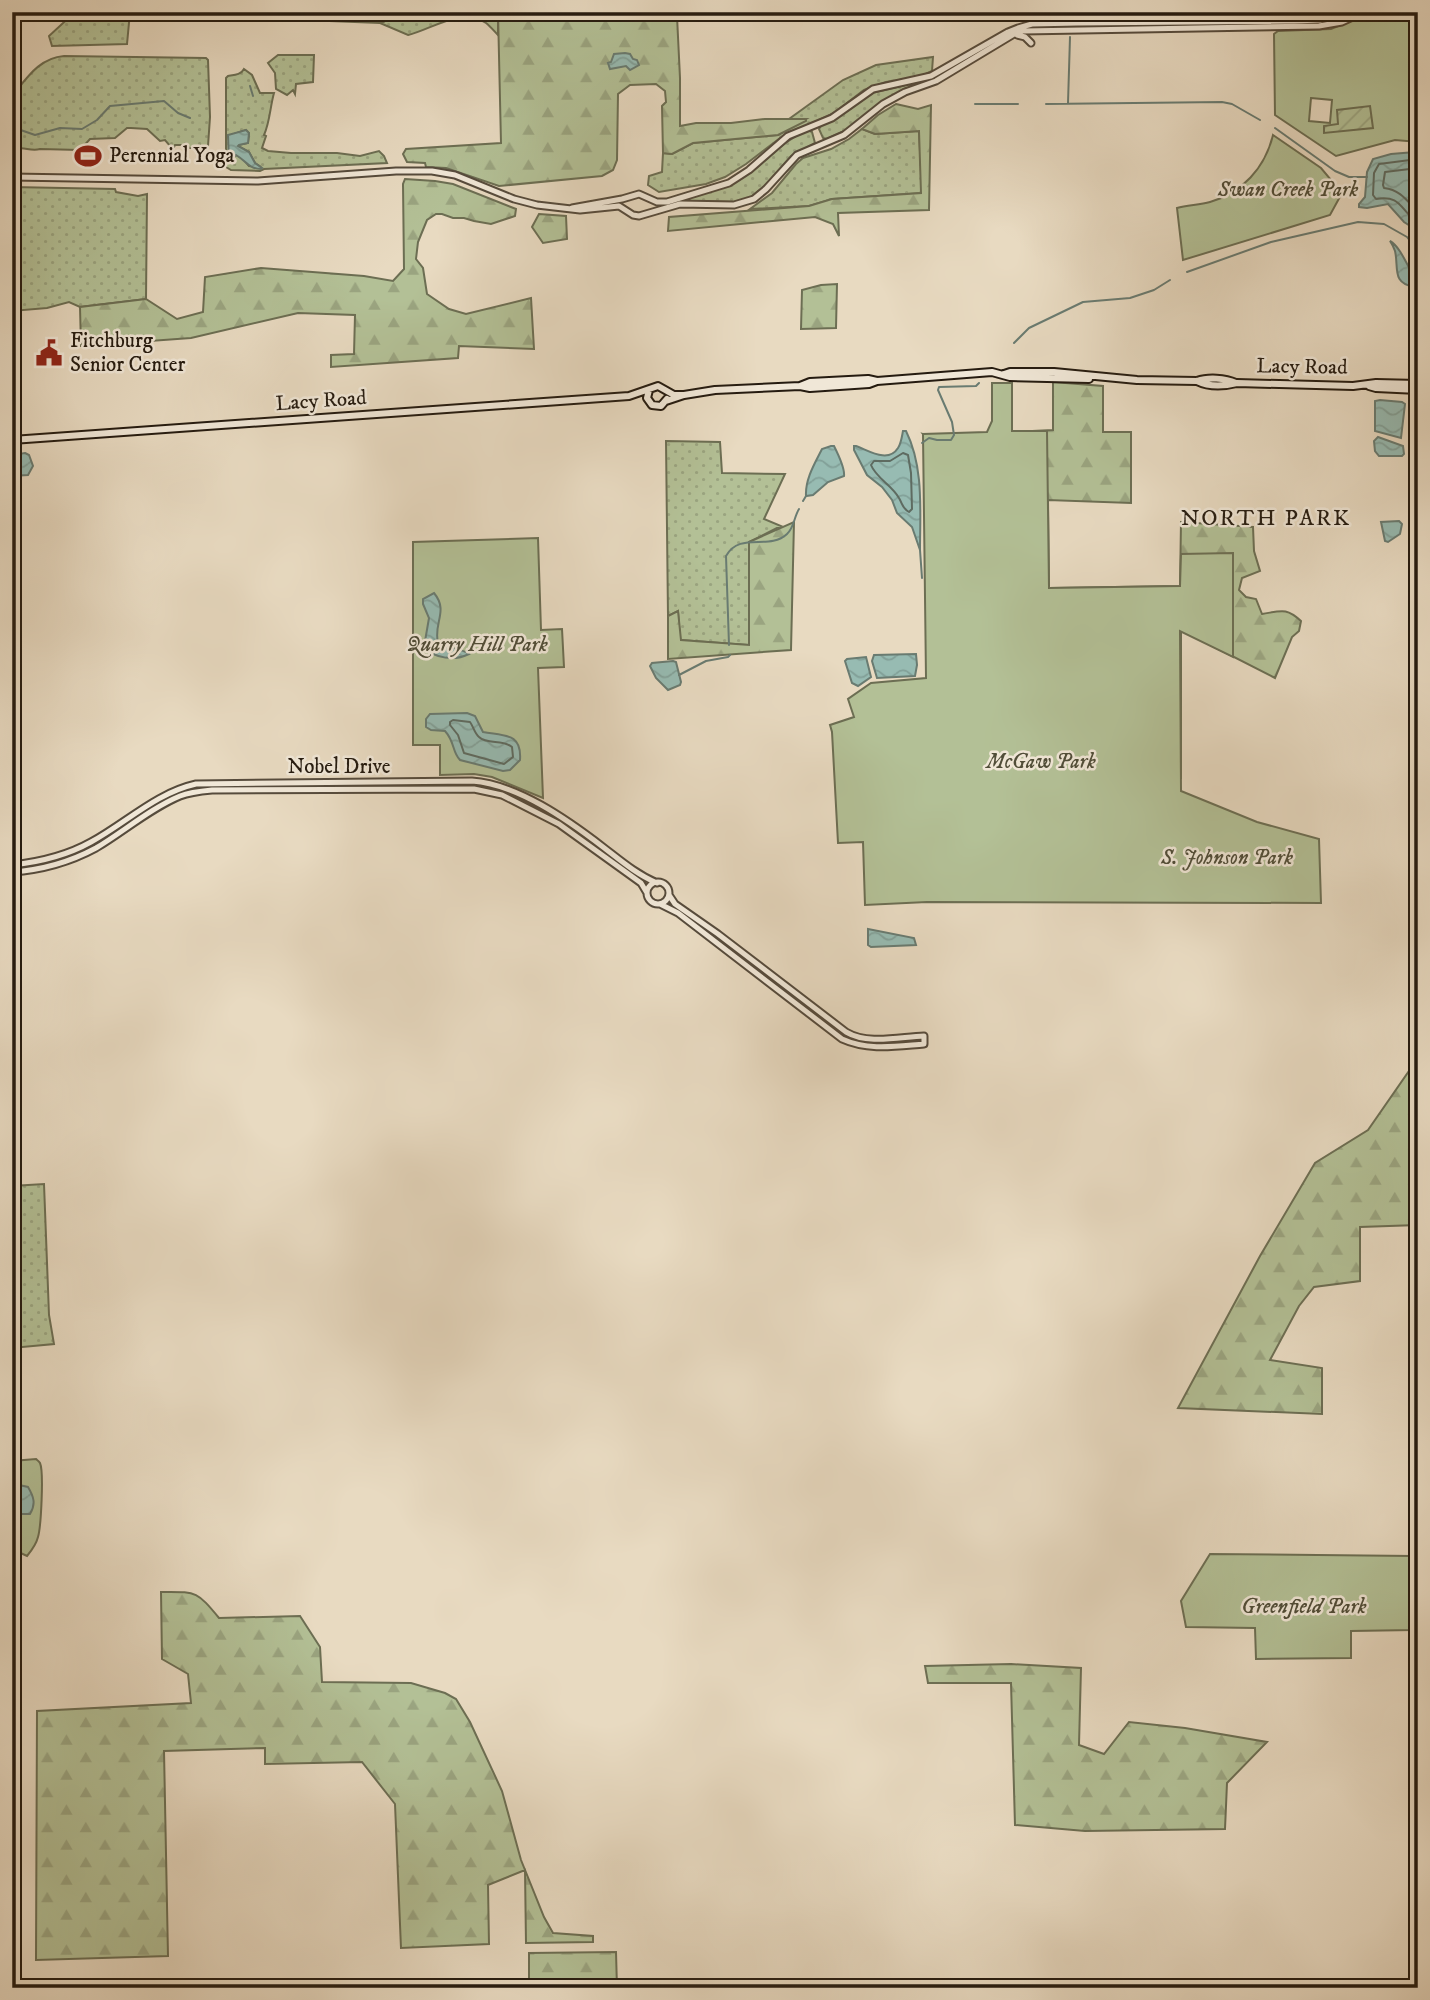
<svg xmlns="http://www.w3.org/2000/svg" width="1430" height="2000" viewBox="0 0 1430 2000" font-family="'IM FELL DW Pica',serif">
	<style>
		.grass { fill: url(#grass-dots); stroke: #6c6e53; stroke-width: 2; fill-rule: evenodd }
		.forest { fill: url(#forest-firs); stroke: #6c6e53; stroke-width: 2 }
		.park { fill: #b3c096; stroke: #6c6e53; stroke-width: 2; fill-rule: evenodd }
		.garden { fill: url(#garden-furrows); stroke: #6c6e53; stroke-width: 2 }
		.water { fill: url(#water-waves); stroke: #697b71; stroke-width: 2 }
		.lines { fill: none; stroke-linecap: round; stroke-linejoin: round }
		.shore { stroke: #5e6b61; stroke-width: 2 }
		.stream { stroke: #697b71; stroke-width: 2 }
		.tertiary-casing { stroke: #564b3c; stroke-width: 9 }
		.secondary-casing { stroke: #251b10; stroke-width: 10 }
		.tertiary { stroke: #f0e7d7; stroke-width: 5 }
		.secondary { stroke: #f0e7d7; stroke-width: 6 }
		.labels { text-anchor: middle; dominant-baseline: central; stroke-width: 5; stroke-linejoin: round; paint-order: stroke }
		.poi-label { font-size: 21px; fill: #251b10; stroke: #f0e7d7; text-anchor: start }
		.park-label { font-size: 21px; font-style: italic; fill: #504d38; stroke: #f0e7d7 }
		.street-label { font-size: 21px; fill: #251b10; stroke: #f0e7d7 }
		.neighbourhood-label { font-size: 23px; letter-spacing: 2px; fill: #251b10; stroke: #f0e7d7 }
	</style>
	<defs>
		<pattern id="grass-dots" width="8" height="8" patternUnits="userSpaceOnUse" patternTransform="scale(1.75)"><rect width="8" height="8" fill="#b3c096"/><path d="M2 2h.1M6 6h.1" fill="none" stroke="#9aa480" stroke-width="1.8" stroke-linecap="round"/></pattern>
		<pattern id="forest-firs" width="22" height="20" patternUnits="userSpaceOnUse" patternTransform="scale(1.75)"><rect width="22" height="20" fill="#b3c096"/><path d="M5 1l3.5 6h-7zM16 11l3.5 6h-7z" fill="#9aa480"/></pattern>
		<pattern id="garden-furrows" width="10" height="10" patternUnits="userSpaceOnUse" patternTransform="scale(1.75)"><rect width="10" height="10" fill="#b3c096"/><path d="M-1 1l2-2M0 10L10 0M9 11l2-2" fill="none" stroke="#9aa480"/></pattern>
		<pattern id="water-waves" width="16" height="10" patternUnits="userSpaceOnUse" patternTransform="scale(1.75)"><rect width="16" height="10" fill="#97bbb2"/><path d="M0 5q4-4 8 0t8 0" fill="none" stroke="#82a098"/></pattern>
	</defs>
	<rect width="100%" height="100%" fill="#e8dac1"/>
	<filter id="stains"><feTurbulence type="fractalNoise" baseFrequency=".00286" numOctaves="4"/><feColorMatrix values="0 0 0 0 .2 0 0 0 0 .09 0 0 0 0 .02 0 0 0 .5 -.17"/></filter>
	<radialGradient id="worn" r=".72"><stop offset=".6" stop-color="#630" stop-opacity="0"/><stop offset="1" stop-color="#630" stop-opacity=".3"/></radialGradient>
	<path class="grass" d="M75,12h55l-3,32 -75,2 -3,-10z
		M425,12h73v23c-3,-3 -8,-9 -12,-12 -26,-16 -53,6 -78,12l-28,-12 13,-5 17,3 15,-1z
		M278,55h36l-1,27 -17,2 -1,10 -2,-4 -6,5 -11,-6 -1,-16 -7,-10z
		M64,56l142,2 2,2 2,57 -2,29 -4,2v3h-6l-2,-3h-7l-1,-3h-13l-1,2h-3l-6,-7 -5,1 -13,-12 -16,-1h-4l-12,10 -25,1 -10,11 -40,-1c-12,4 -22,-8 -28,7v-60c15,-18 27,-38 52,-40z
		M933,57l-1,14 -13,6 -33,5 -22,8 -30,23 -54,25 -34,26 -21,13 -19,7 -47,8 -11,-7 1,-9 13,-4 1,-19 9,1 21,-11 85,-8 28,-16h-17l54,-39 33,-15z
		M244,69l8,6 8,18h14c-4,14 -4,29 -10,42l2,1 -4,12 6,3 23,2h46l23,3 19,-5 5,5 3,7 -123,6 -4,2 -29,-1 -5,-3v-89l2,-2c6,-1 13,-1 16,-7zM246,130l3,3 -1,10 -10,2v1l11,6 6,11 6,4 -12,-1 -6,-7 -7,-4 -3,2 -5,-21z
		M914,83l1,3 -27,12 -42,32 -19,9 -4,-1 -4,-9 3,-5 15,-6 35,-25z
		M862,129l13,5 44,-3 3,62 -90,6 -23,7 -59,3 22,-16 24,-29 7,-6 28,-9 18,-10z
		M808,130l4,2 3,11 -24,13 -26,30 -17,13 -14,3 -55,-1c16,-8 39,-10 57,-19 28,-16 41,-39 72,-52z
		M12,187l103,2 1,3 22,4 9,-2 -1,105 -66,8 -11,-5 -22,6 -35,3z
		M666,441l54,1 2,31 63,1 -21,45 17,7 -32,16v103l-69,-5 -2,-29 -10,5z
		M44,1184l5,131 5,29 -42,4v-57h4v-72h-4v-33z"/>
	<path class="forest" d="M251,12h174v9l-32,-3 -13,5 -102,-4 -27,-5z
		M498,12h184l-5,4 3,62v48l16,-3h35l34,-4h41v2l-28,14 -85,8 -21,11 -9,-1 -1,-47 4,-4 -1,-11 -9,-7 -26,1 -12,9 -1,66 -4,10 -11,6 -103,10 -53,-18 -20,-1 -1,-4 -18,-1 -4,-8 3,-5 95,-6z
		M896,104l22,5 13,-4 -2,105 -91,3 1,23 -6,-12 -18,-7 -147,14 1,-14 140,-11 23,-7 89,-6 -2,-62 -44,3 -13,-5 16,-14z
		M405,179l30,2 18,3 63,25 -1,7 -24,8 -17,-3 -10,-3h-11l-11,-4h-6l-9,6 -9,22 -2,17 7,9 4,26 22,15 17,5 65,-16 3,51 -75,-3 -1,12 -127,9v-12l23,-1 1,-39 -57,-2 -107,25 -110,8 -1,-39 66,-8 31,20 26,-7 2,-35 56,-9 103,8 29,5 11,-12 -1,-85z
		M539,214l27,2 1,23 -24,4 -11,-16z
		M837,284l-1,44 -35,1 1,-39 19,-5z
		M1053,382l50,4v46h28v71l-83,-3 1,88 131,-2 1,-64 72,5 1,24 6,20 -18,7 -3,12 7,7 10,2 6,15c19,-3 24,-7 39,7l-2,10 -7,6 -17,41 -94,-48v148h-3l-255,-344 106,32 4,-35 20,-1z
		M794,522l-3,128 -123,9v-43l10,-5 3,29 68,5v-103z
		M1418,1058v167l-58,2v54l-46,6 -15,19 -29,54 52,8v46l-144,-6 82,-152 55,-93 53,-33z
		M161,1592c35,0 35,-2 58,26l81,-2 20,31 2,35 89,1 34,10 11,6 14,23 32,69 19,69 23,57 9,16 40,3v6l-67,1 -1,-73 -37,15 1,59 -88,4 -6,-144 -33,-42 -97,2v-16l-101,3 4,205 -132,4 1,-249 154,-8 -3,-29 -26,-15z
		M1011,1664l70,4 -2,77 25,9 25,-32 56,6 82,14 -40,41 -2,46 -140,2 -70,-6 -4,-142h-83l-3,-17z
		M616,1952l1,36h-88v-35z"/>
	<path class="park" d="M1373,12h45v130l-23,-2 -59,16 -61,-41 -1,-81 4,-3 53,-2zM1311,98l21,2 -2,23 -21,-2z
		M1273,135l48,33 21,25 -12,22 -147,45 -6,-52c10,-3 22,-3 33,-6 32,-9 55,-34 63,-67z
		M992,383h20v48h35l2,157 131,-2 1,-32 52,-1v104l-53,-26 1,160 76,31 62,17 2,64 -394,-1 -62,3 -2,-63 -25,1 -6,-111 -2,-7 24,-8 -6,-18 23,-16 55,-5 -3,-244 64,-2 5,-11z
		M538,538l3,92 21,-1 2,38 -26,1 5,130 -51,-21 -18,-3 -34,1v-30h-27v-203z
		M36,1459c1,1 3,2 4,4 4,9 1,64 -2,74 -2,8 -6,13 -11,19l-15,-7v-88z
		M1210,1554l202,2 1,74 -62,1v27l-95,1 -1,-31 -69,-1 -5,-26z"/>
	<path class="garden" d="M1370,106l3,22 -49,5v-7l14,-2 -1,-14z"/>
	<path class="water" d="M625,53l5,1 3,5 4,1 2,5 -9,5 -4,-4 -16,3 -2,-6 3,-1 3,-8z
		M246,130l3,3 -1,10 -9,2 -1,1 11,6 6,11 7,5 -1,1c-12,0 -16,-9 -25,-14l-3,2v4l-2,2 -2,-1 -1,-27z
		M1415,152h3v79l-14,-9 -16,-18 -21,4 -8,-1v-3l6,-7 2,-25 6,-13 18,-5z
		M1390,241c11,6 19,29 27,41l-2,5c-24,-3 -16,-20 -20,-36 -1,-3 -3,-7 -5,-10z
		M1380,400l22,2 3,2 -4,34 -26,-7v-30z
		M903,431h3c18,36 14,80 14,119l-8,-23 -15,-14 -5,-13 -10,-13 -15,-12 -13,-25v-4h2c12,4 32,18 42,2 3,-4 4,-12 5,-17z
		M1378,437l25,9 1,8 -2,2h-23l-4,-5 -1,-10z
		M831,446h3c3,6 11,23 10,30l-16,6 -15,13 -7,1c-1,-17 9,-33 16,-47z
		M25,453l4,2 4,11 -5,9 -16,1v-21z
		M1399,521l3,3 -2,10 -12,8 -3,-1 -4,-19z
		M434,593c15,18 -1,30 4,50 10,6 23,5 31,11 -14,7 -34,5 -45,-7l5,-29 -6,-14v-5z
		M916,654l1,11 -2,11 -38,2 -5,-17 2,-6z
		M866,657l5,20 -13,9 -6,-3 -7,-22 2,-2z
		M673,661l3,1 5,20 -1,3 -12,5 -12,-12 -6,-12 2,-3z
		M467,713l8,3 8,16c22,4 39,1 37,28l-10,10 -7,1 -43,-11c-8,-8 -5,-18 -15,-29l-14,-1 -5,-3v-8l4,-5z
		M868,929l46,9 2,7 -45,2 -3,-2z
		M19,1485l9,2c6,10 8,17 2,27h-18v-8l3,-1v-6l-3,-1v-12z"/>
	<g class="lines">
		<path class="shore" d="M1418,159l-39,5 -5,9 -1,22 3,4c26,-4 23,10 42,24
			M1418,168l-33,4 -2,13 1,3c17,2 23,13 34,24
			M903,453l5,2 3,18 1,36 -3,3c-7,-4 -6,-7 -10,-14 -7,-13 -23,-20 -28,-33l3,-4h16z
			M453,720l17,2c3,4 5,12 9,15 8,8 24,2 33,10l1,10 -9,7 -40,-11 -6,-18 -8,-10v-3z"/>
		<path class="stream" d="M1070,15v-3
			M250,86l3,10
			M1068,103l2,-66
			M975,104h43
			M1046,104l176,-2 10,2 28,16
			M12,127l23,8 25,-7 22,1 15,-9 13,-14 54,-5 14,12 12,5
			M1275,128l60,43 14,6h18
			M1187,272l84,-30 87,-20 26,2 23,13 11,14
			M1014,343l15,-15 54,-26 47,-4 24,-8 16,-10
			M922,443l7,-5 8,2h14l3,-5 -2,-13 -14,-32 1,-3 37,-1 3,-3
			M803,501l3,-5
			M920,550l2,28
			M729,645l-3,-89c14,-25 43,-5 61,-22 7,-6 7,-17 12,-25
			M679,675l27,-14 22,-4 2,-2"/>
		<g class="tertiary-casing">
			<path id="tertiary" d="M1017,35l8,2 6,6
				M12,177l246,4 138,-10h36l23,4 59,24 23,6 43,5 39,-4 14,9 6,1 41,-12 54,1 20,-6 12,-10 31,-34 47,-20 39,-31 22,-12 31,-11 78,-47 9,-3 296,-5 23,-4 22,-10
				M572,208l50,-9 17,-5 18,8h10l62,-19 20,-13 39,-34 44,-18 41,-29 58,-13 77,-44 10,-4 14,-4 45,-1 217,-2 26,-1 26,-8
				M12,865c28,-3 54,-9 79,-23 35,-19 65,-49 105,-58l276,-3c45,3 96,39 131,66 17,13 33,27 54,36
				M12,872c29,-2 58,-10 84,-24 27,-16 55,-40 84,-52 10,-4 21,-5 32,-6l262,-1 28,6 57,29 82,59 6,10
				M647 893a11 11 0 1 1 22 0a11 11 0 1 1-22 0Z
				M660,904l18,9 164,126c26,12 55,7 82,5v-8c-25,1 -56,9 -78,-4l-128,-98 -43,-30 -6,-9"/>
		</g>
		<g class="secondary-casing">
			<path id="secondary" d="M1004,374l6,-2h44l83,8 60,1c11,-4 28,-3 39,2
				M877,381l115,-9 18,5 79,2
				M1197,381c12,6 28,5 40,2l116,3 23,-3 42,1
				M1369,386l7,2 42,2
				M649,390l-2,8 5,7 9,1 6,-7
				M666,401l18,-6 31,-5 85,-4 10,2 59,-4 8,-3 -9,-2 -58,3 -10,4
				M12,440l617,-44 29,-10 16,9h10"/>
		</g>
		<use href="#tertiary" class="tertiary"/>
		<use href="#secondary" class="secondary"/>
	</g>
	<defs>
		<g id="stadium-bare" transform="scale(2.1)"><path d="M0-5a6.5 5 0 1 0 0 10a6.5 5 0 1 0 0-10ZM-3.5-1.8h7v3.6h-7Z" fill="#8f2418" stroke="#f0e7d7" stroke-width="2.5" paint-order="stroke"/></g>
		<g id="civic-bare" transform="scale(2.1)"><path d="M-.6-6.5H3V-4.5H.6V-3L4-1V1h2V6H-6V1h2V-1L-.6-3ZM-1.2 2.5V6h2.4V2.5Z" fill="#8f2418" stroke="#f0e7d7" stroke-width="2.5" paint-order="stroke"/></g>
	</defs>
	<g fill-rule="evenodd">
		<use href="#stadium-bare" x="88" y="156"/>
		<use href="#civic-bare" x="49" y="353"/>
	</g>
	<g class="labels">
		<g class="poi-label">
			<text x="109" y="156">Perennial Yoga</text>
			<text x="70" y="341">Fitchburg<tspan x="70" dy="24">Senior Center</tspan></text>
		</g>
		<g class="park-label">
			<text x="1288" y="190">Swan Creek Park</text>
			<text x="477" y="645">Quarry Hill Park</text>
			<text x="1041" y="762">McGaw Park</text>
			<text x="1227" y="858">S. Johnson Park</text>
			<text x="1304" y="1607">Greenfield Park</text>
		</g>
		<g class="street-label">
			<text transform="translate(1302 367) rotate(1)">Lacy Road</text>
			<text transform="translate(321 401) rotate(-4)">Lacy Road</text>
			<text x="339" y="767">Nobel Drive</text>
		</g>
		<g class="neighbourhood-label">
			<text x="1266" y="518">NORTH PARK</text>
		</g>
	</g>
	<rect width="1430" height="2000" fill="none" stroke="#e8dac1" stroke-width="42"/>
	<rect x="14" y="14" width="1402" height="1972" fill="none" stroke="#251b10" stroke-width="3.5"/>
	<rect x="21" y="21" width="1388" height="1958" fill="none" stroke="#251b10" stroke-width="2"/>
	<rect width="100%" height="100%" filter="url(#stains)"/>
	<rect width="100%" height="100%" fill="url(#worn)"/>
</svg>
